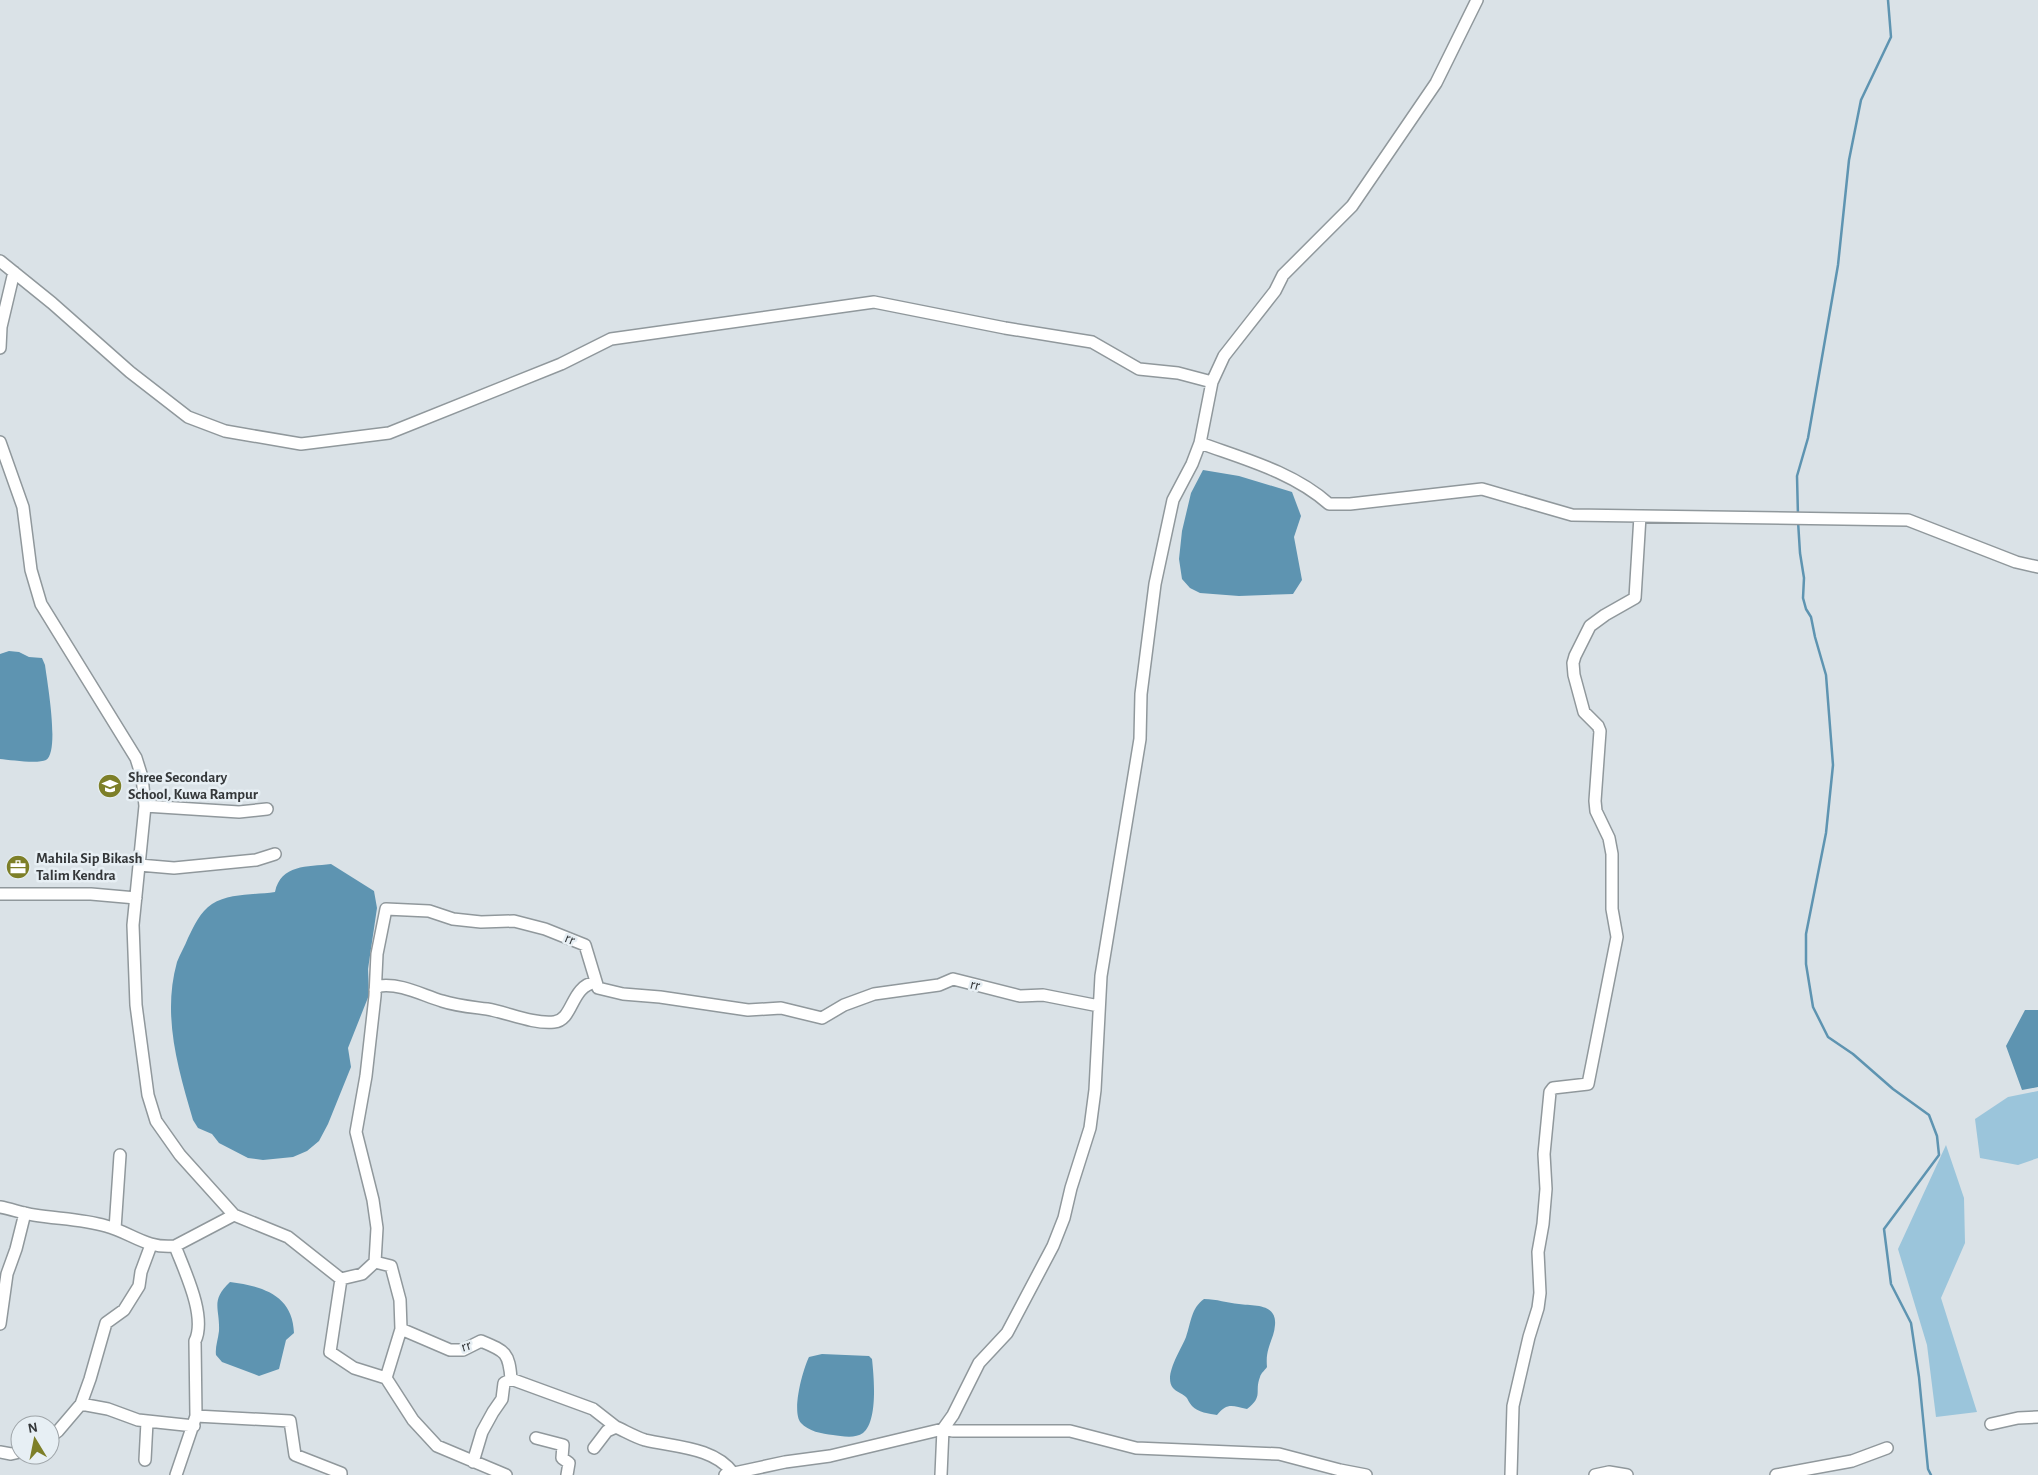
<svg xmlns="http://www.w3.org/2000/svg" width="2038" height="1475" viewBox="0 0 2038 1475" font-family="'Alegreya Sans',sans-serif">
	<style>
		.green { fill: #9bc5db }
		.water { fill: #5e94b1 }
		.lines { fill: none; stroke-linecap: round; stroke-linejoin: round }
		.stream { stroke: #5e94b1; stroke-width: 2.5 }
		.street-casing { stroke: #90989c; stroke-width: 14 }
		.street { stroke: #fff; stroke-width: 11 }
		.labels { text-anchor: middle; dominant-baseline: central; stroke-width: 5; stroke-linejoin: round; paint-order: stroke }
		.poi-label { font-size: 15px; font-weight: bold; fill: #343739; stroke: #e7eff4; text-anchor: start }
		.street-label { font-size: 15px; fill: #343739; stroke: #e7eff4 }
	</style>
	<rect width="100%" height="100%" fill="#dae2e7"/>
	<path class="green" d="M2038,1091v67l-20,7 -38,-7 -5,-39 33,-22z
		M1946,1145l18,53 1,45 -24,55 36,114 -41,5 -9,-72 -29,-96z"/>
	<path class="water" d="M1203,470l36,6 53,16 9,24 -7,21 8,43 -9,14 -54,2 -39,-3 -10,-5 -8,-9 -3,-20 3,-28 9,-38z
		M9,651l10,1 10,5 13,1 3,7c2,16 15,87 1,95 -8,4 -36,0 -46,-1v-105z
		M331,864l43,27 3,17 -9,61 1,26 -21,53 3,19 -23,57 -9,17 -12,10 -14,6 -30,3 -15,-2 -29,-15 -7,-9 -14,-6 -5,-8c-15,-52 -31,-104 -16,-158 3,-8 8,-16 11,-24 6,-12 12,-26 24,-34 18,-11 43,-9 63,-12 6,-28 32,-25 56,-28z
		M2025,1010h13v77l-16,3 -16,-44z
		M230,1282c32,4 63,13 64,51l-8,7 -7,29 -20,7 -37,-14 -6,-7c-1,-8 2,-15 3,-24 1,-23 -9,-30 11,-49z
		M1204,1299c13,0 23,4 35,5 14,2 38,-1 36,21 -1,15 -10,22 -8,42 -2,3 -6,6 -7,10 -6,15 4,19 -13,32 -14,-3 -20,-7 -30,6 -7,-1 -20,-3 -25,-9 -3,-3 -4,-7 -6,-9 -4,-4 -10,-5 -13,-9 -10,-12 8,-38 13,-51 5,-14 5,-29 18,-38z
		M822,1354l47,2 3,3c2,18 6,62 -9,74 -8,6 -22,3 -30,2 -11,-1 -25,-4 -32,-12 -10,-11 2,-54 8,-66z"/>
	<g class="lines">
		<path class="stream" d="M1798,516l-1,-40 11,-38 30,-173 11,-105 12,-60 30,-63 -3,-37
			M1798,521l2,32 4,25 -1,20 3,11 5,8 4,20 11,38 7,90 -7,68 -20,101v30l7,43 15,30 25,17 40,35 36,26 8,21 2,19 -55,74 7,55 20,39 8,54 9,92 3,6"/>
		<g class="street-casing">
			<path id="street" d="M0,261l52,42 78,69 58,45 37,14 76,13 88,-11 172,-69 50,-25 263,-37 131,26 87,14 47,27 39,4 34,9
				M0,348l1,-21 13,-55
				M0,442l23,65 8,63 10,34 95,154 6,19 3,29 -12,119 3,80 12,90 8,26 24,34 54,60 54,22 53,42 -11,73 24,16 32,10 27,42 24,26 69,29
				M1200,443c44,16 93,29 129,61h21l132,-15 90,26 336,5 108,42 22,5
				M145,806l94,6 28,-3
				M139,865l35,3 82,-8 19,-6
				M0,894h91l45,4
				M375,990l4,-4c22,-3 43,9 63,15 15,5 30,6 45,8 22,4 45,15 67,13 20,-2 16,-36 42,-40
				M0,1207c11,2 22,6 34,8 24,4 48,4 72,11 26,7 40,23 69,20l59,-31
				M115,1229l5,-74
				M175,1246c9,24 32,70 20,95l1,75 -20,59
				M375,1262l16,4 9,34 1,29 -15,49
				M341,1279l21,-5 13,-12 2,-34 -4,-28 -17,-68 10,-56 9,-80 2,-42 9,-45 43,2 24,8 28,3 33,-1 31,8 40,16 13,43 25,6 37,3 88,13 33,-2 41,10 22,-13 30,-11 65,-9 14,-6 67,17 23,-1 56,11
				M0,1324l7,-50 9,-25 9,-36
				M401,1329l49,21h13l18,-9c24,10 28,11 30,38l82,30 23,18 -9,4 -13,17
				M81,1404l9,-25 16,-56 18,-13 15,-24 2,-14 10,-27
				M196,1416l94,5 5,34 46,18v2
				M1991,1424l27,-6 20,-1
				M616,1427c9,4 19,10 29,13 29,7 69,7 88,33
				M50,1437l8,-6 23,-27 27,5 30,11 56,6
				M536,1438l27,7 -1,13 7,5 -2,12
				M0,1452l11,2 9,-2
				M145,1460l2,-38
				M473,1462l9,-30 11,-20 9,-13 2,-16 7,-4
				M725,1475l60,-13 45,-6 113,-27 10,2h117l66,17 143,6 61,16 26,5
				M941,1475l2,-46 10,-14 26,-52 28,-30 46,-87 11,-28 7,-30 19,-60 5,-38 6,-114 39,-237 1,-45 14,-110 18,-84 19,-36 8,-21 12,-61 12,-26 51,-65 8,-16 69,-69 84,-123 41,-83
				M1511,1475l2,-69 16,-69 9,-29 2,-15 -2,-41 5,-28 3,-35 -2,-35 6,-62 3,-4 35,-4 29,-147 -5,-28v-55l-3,-16 -13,-27 -1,-10 5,-70 -2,-5 -14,-14 -10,-37 -1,-12 2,-7 15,-30 15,-11 30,-17 5,-82
				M1595,1475l14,-3 18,3
				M1776,1475l76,-14 35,-13"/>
		</g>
		<use href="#street" class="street"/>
	</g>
	<defs>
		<g id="school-disc" transform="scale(1.25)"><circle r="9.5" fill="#7d7f28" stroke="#e7eff4"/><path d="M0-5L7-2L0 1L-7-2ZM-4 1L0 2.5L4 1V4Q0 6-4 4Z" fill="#fff"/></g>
		<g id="office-disc" transform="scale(1.25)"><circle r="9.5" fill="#7d7f28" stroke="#e7eff4"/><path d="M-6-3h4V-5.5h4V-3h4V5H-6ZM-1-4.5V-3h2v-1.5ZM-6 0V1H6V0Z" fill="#fff"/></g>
	</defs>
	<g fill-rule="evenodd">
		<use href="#school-disc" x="110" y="786"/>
		<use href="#office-disc" x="18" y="867"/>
	</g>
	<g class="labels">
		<g class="poi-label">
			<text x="128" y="777">Shree Secondary<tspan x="128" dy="17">School, Kuwa Rampur</tspan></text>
			<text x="36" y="858">Mahila Sip Bikash<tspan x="36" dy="17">Talim Kendra</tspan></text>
		</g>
		<g class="street-label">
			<text transform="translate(570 939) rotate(22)">rr</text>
			<text transform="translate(975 985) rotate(14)">rr</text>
			<text transform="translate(466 1346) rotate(-18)">rr</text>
		</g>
	</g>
	<g transform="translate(35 1440) rotate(350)"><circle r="24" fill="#e7eff4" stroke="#9fa5a9"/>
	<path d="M0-4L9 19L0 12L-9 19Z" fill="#7d7f28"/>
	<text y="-8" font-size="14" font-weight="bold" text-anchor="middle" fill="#343739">N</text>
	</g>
</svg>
